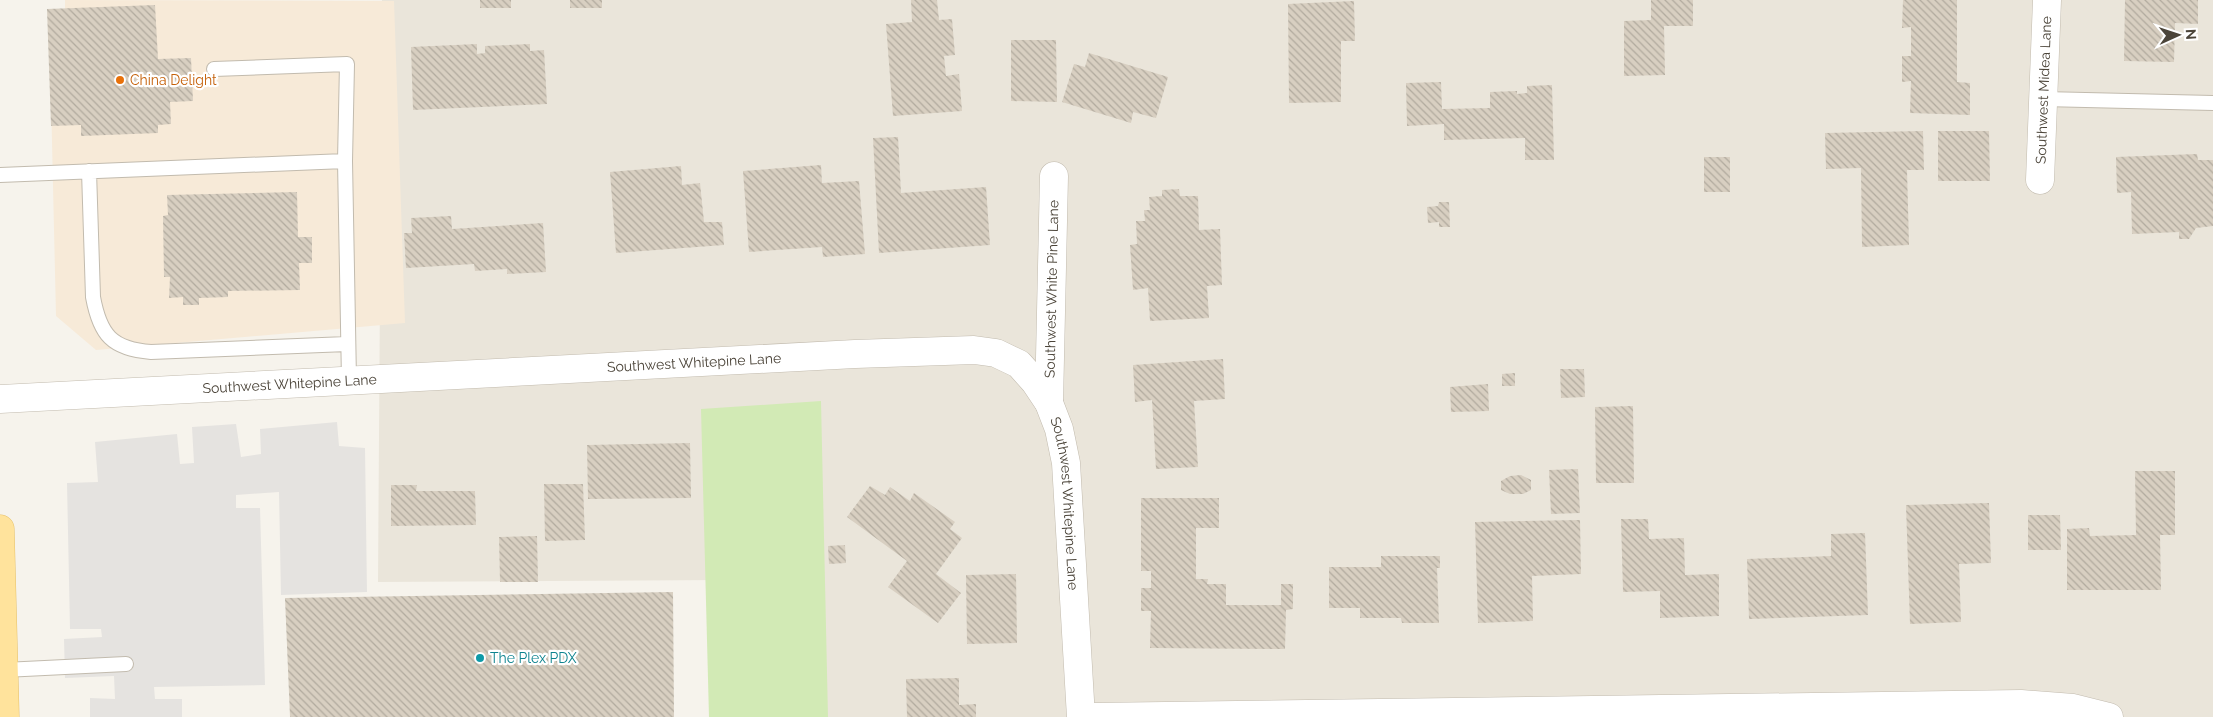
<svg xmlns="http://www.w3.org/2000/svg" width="2213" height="717" viewBox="0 0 2213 717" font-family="Raleway,sans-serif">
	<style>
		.residential { fill: #eae5da }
		.commercial { fill: #f7ead8 }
		.grass { fill: #d2eab5 }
		.parking { fill: #e5e3e0 }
		.building { fill: url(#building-back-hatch) }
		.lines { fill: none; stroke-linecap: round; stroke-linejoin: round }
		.service-casing { stroke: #c2bbae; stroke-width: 16 }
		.minor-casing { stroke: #c2bbae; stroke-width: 29 }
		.primary-casing { stroke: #e6c16a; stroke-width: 29 }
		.service { stroke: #fff; stroke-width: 14 }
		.minor { stroke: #fff; stroke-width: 28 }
		.primary { stroke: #ffe39c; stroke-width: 28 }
		.food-dot { fill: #e8710a; stroke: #fff; stroke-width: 2 }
		.culture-dot { fill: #0f9aa8; stroke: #fff; stroke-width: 2 }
		.labels { text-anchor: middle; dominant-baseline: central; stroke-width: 4.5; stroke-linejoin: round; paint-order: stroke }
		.food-label { font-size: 14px; fill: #c56008; stroke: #fff; text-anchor: start }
		.street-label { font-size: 14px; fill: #4b4439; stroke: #fff }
		.culture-label { font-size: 14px; fill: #0d838f; stroke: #fff; text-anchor: start }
	</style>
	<defs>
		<pattern id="building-back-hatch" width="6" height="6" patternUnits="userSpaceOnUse" patternTransform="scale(1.25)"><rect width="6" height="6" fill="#d8cfc1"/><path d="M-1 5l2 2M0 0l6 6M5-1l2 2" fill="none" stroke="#b1aa9e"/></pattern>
	</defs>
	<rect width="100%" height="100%" fill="#f6f3ec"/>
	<path class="residential" d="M382,0h1831v717h-1488l-2,-137 -345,2z"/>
	<path class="commercial" d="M65,0l329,1 11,322 -309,27 -40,-34 -7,-305h16z"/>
	<path class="grass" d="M821,401l7,316h-119l-8,-308z"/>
	<path class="parking" d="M337,422l2,24 26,2 2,144 -86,3 -2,-103 -43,3v13h24l5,177 -111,2 1,12h27v18h-92v-19l25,1 -1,-23 -49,2 -1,-39 38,-2 -1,-8h-31l-3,-146 31,-1 -3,-40 82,-8 3,30 14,-1 -2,-36 44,-3 5,33 20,-3 -1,-25z"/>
	<path class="building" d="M480,0h31v8h-31z
		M570,0h32v8h-32z
		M911,0h26l2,20 13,-1 3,36 -11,1 2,20 13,-2 3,37 -69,5 -7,-92 26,-2z
		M1651,0h42v26h-29l1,49 -41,1v-55l27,-1z
		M1903,0h54v82l13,1v32l-60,-2 1,-32 -9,1v-26h9v-29l-9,1z
		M2125,0h73v24l-23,-1 -1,39 -50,-1z
		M1354,1l1,40h-14v61l-52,1 -1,-99z
		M155,5l3,54 33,-1 2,43 -23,1 1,22 -13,1v8l-77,3v-11l-30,1 -4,-117z
		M1011,40h45l1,62 -46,-1z
		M477,44v10l8,-1v-7l45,-2v7l14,-1 3,54 -134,6 -2,-63z
		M1089,53l79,24 -12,41 -23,-6 -2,11 -69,-21 12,-38 11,3z
		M1441,82l1,27 48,-1v-16l27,-1v3l10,-1v-7l25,-1 2,75h-29v-22l-81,2v-16l-37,2 -1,-43z
		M1923,131l1,39h-17l2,75 -47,2 -1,-79 -35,1 -1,-36z
		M1938,131h51l1,50h-52z
		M898,137l3,56 85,-6 4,58 -111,8 -6,-115z
		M2197,154l1,6h15v66l-17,2 -7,11h-10v-7l-47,2 -1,-42 -14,1 -1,-36z
		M1704,157h26v35h-26z
		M821,165l1,18 37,-2 6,73 -42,3 -1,-10 -73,5 -6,-81z
		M681,166l1,19 18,-2 4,39h18l2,23 -108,8 -6,-81z
		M1179,189l1,7h18l1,34 21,-1 2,56 -15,1 2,32 -59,3 -2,-33 -15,2 -3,-45 7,-1 -1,-23h9l-1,-11h6l-1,-13 13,-1v-6z
		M297,192l1,45h14v26h-13l1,27 -72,1v6l-29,1v7h-16v-8l-14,1 1,-21h-6l-1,-61 5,-1 -1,-20z
		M1439,202h10l1,25h-11v-5l-11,1 -1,-16 11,-1z
		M451,216l1,13 91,-6 3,49 -39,2v-5l-32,2 -1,-7 -68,4 -2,-35h8l-1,-15z
		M1223,359l2,40 -31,2 4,66 -42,2 -4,-69 -17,2 -2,-37z
		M1560,369h24l1,28 -24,1z
		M1515,373v13h-13v-12z
		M1488,384l1,27 -38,1 -1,-25z
		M1633,406l1,77h-38l-1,-76z
		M690,443l1,55 -103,1 -1,-54z
		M1578,469l2,44 -29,1 -2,-44z
		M2135,471h40v64h-15l1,55h-94v-61l22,-1 1,8 46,-1z
		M1521,475l10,5v10l-8,4h-13l-9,-4v-9l9,-5z
		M544,484h39l2,56 -40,1z
		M391,485h26l-1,6h59l1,34 -85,1z
		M870,486l15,9 5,-8 20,14 4,-8 41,29 -5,7 12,9 -26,36 25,19 -23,30 -50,-36 19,-26 -60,-44z
		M1141,498h78v30h-23v51h12l-1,5h19v21h55v-21h12v25l-7,1 -1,39 -135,-1 1,-37h-10v-23h10v-17h-10z
		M1989,503l2,60 -32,1 2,58 -51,2 -4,-119z
		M2028,515h32l1,35h-33z
		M1621,519h27l1,20 35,-1 1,37 34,-1v42l-59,2v-27l-37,1z
		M1580,520l1,54 -49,2 1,45 -55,2 -3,-101z
		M1865,533l3,82 -119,4 -2,-60 84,-3v-22z
		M537,536l1,46h-38l-1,-45z
		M845,545l1,18 -17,1 -1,-18z
		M1381,556h59v12h-3l2,55h-37l-1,-5h-41v-10h-31v-41h52z
		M1016,574l1,69 -50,1 -1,-69z
		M673,592l1,125h-384l-5,-119z
		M959,678v27l17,-1v13h-69l-1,-38z"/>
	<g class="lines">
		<g class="service-casing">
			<path id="service" d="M2043,99l170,4
				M345,161l4,219
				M89,171l4,126c7,38 19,52 58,55l196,-8
				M0,175l345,-14 2,-97 -133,5
				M4,670l122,-6"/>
		</g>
		<g class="minor-casing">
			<g id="minor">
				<path id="s1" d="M2040,180l7,-180"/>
				<path id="s2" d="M0,399l855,-45 119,-4 22,3 23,11 16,18 14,21 10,26 7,34 15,254"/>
				<path id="s3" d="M1049,403l5,-227"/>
				<path d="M1093,717l928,-13 52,4 36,9"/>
			</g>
		</g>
		<g class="primary-casing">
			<path id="primary" d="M0,529l5,188"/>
		</g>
		<use href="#service" class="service"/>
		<use href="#minor" class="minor"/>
		<use href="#primary" class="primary"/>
	</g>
	<circle class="food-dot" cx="120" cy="80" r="5"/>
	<circle class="culture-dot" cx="480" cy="658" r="5"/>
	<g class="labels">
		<g class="food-label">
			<text x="130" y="80">China Delight</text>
		</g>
		<g class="street-label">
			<text stroke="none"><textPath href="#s1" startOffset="90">Southwest Midea Lane</textPath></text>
			<text stroke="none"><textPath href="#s3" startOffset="114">Southwest White Pine Lane</textPath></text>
			<text stroke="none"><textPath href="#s2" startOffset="695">Southwest Whitepine Lane</textPath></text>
			<text stroke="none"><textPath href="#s2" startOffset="290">Southwest Whitepine Lane</textPath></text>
			<text stroke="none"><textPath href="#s2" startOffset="1175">Southwest Whitepine Lane</textPath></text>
		</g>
		<g class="culture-label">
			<text x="490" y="658">The Plex PDX</text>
		</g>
	</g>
	<g transform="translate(2178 35) rotate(87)" stroke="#ffffff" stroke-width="4" paint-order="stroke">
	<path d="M0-4L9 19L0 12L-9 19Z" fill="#4b4439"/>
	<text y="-8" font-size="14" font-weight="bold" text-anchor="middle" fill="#4b4439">N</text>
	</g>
</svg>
